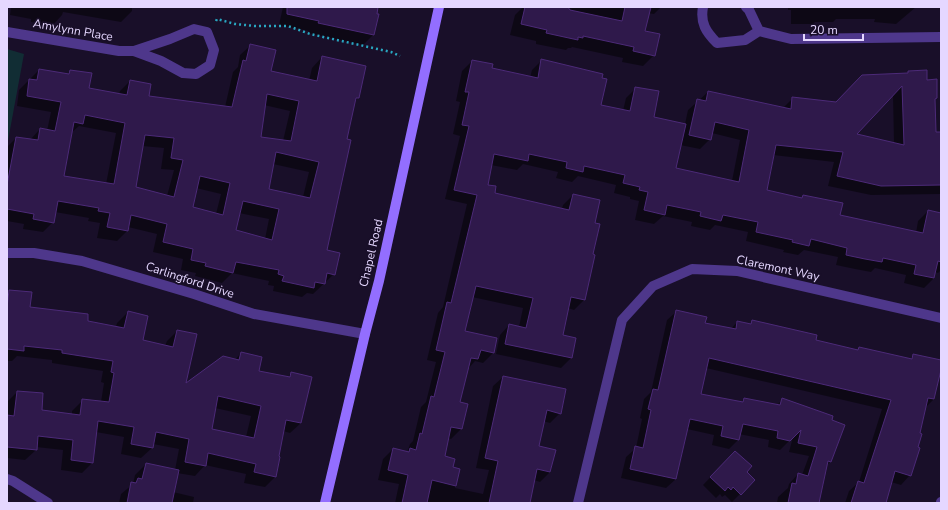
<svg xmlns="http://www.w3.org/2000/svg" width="948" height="510" viewBox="0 0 948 510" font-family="'Nunito Sans',sans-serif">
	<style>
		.green { fill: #112d34 }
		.shadow { fill: #0007; fill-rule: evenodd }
		.building { fill: #2f194b; stroke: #4c2a78; fill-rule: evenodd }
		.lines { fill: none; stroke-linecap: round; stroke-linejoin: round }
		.path { stroke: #29a7c1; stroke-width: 2.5; stroke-dasharray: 2 3; stroke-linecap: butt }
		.minor { stroke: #4e378b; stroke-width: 10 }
		.secondary { stroke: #936eff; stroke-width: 10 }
		.labels { text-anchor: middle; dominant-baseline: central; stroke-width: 3.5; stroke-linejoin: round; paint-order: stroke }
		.street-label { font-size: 12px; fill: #e5d7ff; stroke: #190f29 }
	</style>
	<rect width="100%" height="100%" fill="#190f29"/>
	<path class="green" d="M7,49l17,5 -17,92z"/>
	<path class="shadow" d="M11,7h121v4l-11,11 -58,-10 -1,3 -10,11 -21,-4v-3l-21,-4z
		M283,7h94l-1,7 2,1 -5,20 -10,10 -55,-12 1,-2 -30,-6z
		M523,7h138l-7,7 -6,-1 -4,19 10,23 -11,11 -21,-4 1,-4 -51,-11 -1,1h-3l-2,2 -30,-6v-3l-26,-6 5,-20z
		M788,7h128l-20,17 -22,-2 1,-3h-39l-3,3h-18l-2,2h-22v-14h-3z
		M251,45l19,26 39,10 3,-13 10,-11 36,41 -4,4 -8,38 -20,111 8,23 -21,20 -6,-1 -5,4 -29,-6 1,-5 -6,-1 1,-4 -37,-8 -10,10 -27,-7 1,-3 -15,-3 2,-11 -30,-7 4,-18 -29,-7 -1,4 -10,10 -20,-3 3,-15 -12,-2 1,-3 -34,-6 -2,10 -10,10 -20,-3 1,-5 -17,-3v-74l9,-9 14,2 10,-11 7,2 4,-19 -34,-6 2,-16 20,-20 27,5 4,-4 18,18 31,5 1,-3 10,-10 17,16 78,10 8,-35 5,-5 2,-12zM264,105l26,6 -7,30 -24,-4zM79,126l37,7 -10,51 -43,-7 8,-44zM142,146l22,2 -3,21 13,1 -7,26 -32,-8zM273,164l36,8 -6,25 -35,-7zM196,188l25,6 -5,20 -25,-6zM239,213l30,6 -4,20 -31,-8z
		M542,60l58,45 23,6 3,-13 10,-10 16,30 33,6 3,-14 20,-18 75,16 10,-10 43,5 70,-29 3,-2 17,9 10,17 -2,2 1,33h6l-1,61 -69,1 -43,-9 6,-24 -61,-7 -7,36 35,8 2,-3 36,20 77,17 2,-12 10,-10 13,3v56l-3,3 -3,-1 -1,6 -10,10 -20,-5 2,-8 -31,-7 -4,4 -16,-3 -19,-4 2,-8 -34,-7 -6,5 -15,-3 1,-2 -38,-9 2,-9 -33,-7 -5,5 -19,-4 1,-4 -29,-6 -9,8 -19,-4 4,-19 -9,-2v-2l-16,-4 2,-8 -38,-9 -6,6 -16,-4 2,-6 -35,-8 -6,6 -26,-5 -5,20 7,9 69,15 1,-4 10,-10 21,29 -2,31 -8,45 -10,10 -6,-2 -6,28 13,3 -4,19 -10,10 -65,-14 4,-19 9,-10 10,2 4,-19 -51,-11 -8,35 32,7 -3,14 -10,10 -8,-2 -7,8 -9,34 2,26 -10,10 -3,-1 -4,19 8,11 7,2 -4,18 28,6 6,-24 -13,-2 17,-82 10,-9 57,36 -10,10 -7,-2 -5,26 12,25 -10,10 -6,-2 -5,23h-134l4,-19 -21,-4 5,-21 10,-10 14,4 3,-9 3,-3 8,-34 5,-5 10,-40 -9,-2 11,-47 5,-6 24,-103 -22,-5 15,-63 -7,-2 7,-32 -4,-1 6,-30 10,-10 19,8 39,9 2,-8zM893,95l1,48 -39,-9zM712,133l28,7 -8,41 -58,-12 6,-24 20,4 10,-10z
		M10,291l18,17 88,19 1,-4 11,-11 14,29 23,5 2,-5 10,-10 7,54 51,-25 6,-7 17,19 29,6 4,-5 10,50 -11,10 -7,-2 -6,26h2l-4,20 -10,10 -21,-4 2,-9 -41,-9 -10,11 -18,-3 -4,19 21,5 -1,6h-74l2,-9 12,-10 2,-9 11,-11 29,6 4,-21 -26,-5 -1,4 -11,10 -20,-4 3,-17 -28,-5 -4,31 -10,10 -21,-3 2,-20 -27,-3v3l-11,10 -18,-2v-56l10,-10 23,19 32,4v-4l11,-11 18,2 3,-19 -3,-1 2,-11 -51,-8v-3l-35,-4 -5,5h-5v-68zM215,408l36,8 -5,21 -35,-7z
		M677,311l27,13 27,5 6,-7 12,3 3,-4 62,20 43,10 2,-3 51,11 4,-4 27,6 -7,38 -9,9 -15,67 -9,10 -10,-3 -6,21h-40l4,-12 10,-9 23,-73 -176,-41 -6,26 40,9 4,-4 32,7 6,-6 49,61 -5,5 -8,37h-41l1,-6 10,-9 1,-4 9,-10 4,1 7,-19 -20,-4 4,-15 -13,13 -12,-3 1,-7 -30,-6 -1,6 -9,9 -17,-4 2,-10 -27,-6 -11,50 -10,9 -45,-10 5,-21 10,-9 6,-29 -2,-1 4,-19 7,-7 16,-72z
		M727,460l18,12 9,8 -22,22 -7,-7 -3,2 -2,-3 -4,4 -13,-13z"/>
	<path class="building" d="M287,7h91l-1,7h2l-5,21 -56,-12 1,-2 -32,-7z
		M525,7h43l2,3 52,11 3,-14h26l-6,24 15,3 -5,22 -22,-5 1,-4 -51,-11v2l-5,-1v3l-32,-7 1,-3 -26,-6z
		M250,44l26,6 -5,21 46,10 5,-25 44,10 -7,32h-3l-9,41 4,1 -24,110 13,3 -5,22 -8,-2 -2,11 -10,-2 -1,6 -32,-7 2,-5 -6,-2 1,-4 -43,-8 -3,11 -28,-7 1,-3 -15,-3 2,-11 -30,-7 4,-18 -36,-9 -3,16 -21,-4 3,-14 -12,-2 1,-3 -41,-7 -4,22 -21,-4 1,-5 -27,-5v-24l9,-48 22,3 2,-12 15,3 6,-29 -34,-6 2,-17 8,1 2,-11 30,5 1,-4 22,3 -3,15 38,7 3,-15 21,4 -2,12 83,11 11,-47 3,1zM267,94l32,7 -8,40 -30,-4zM85,115l40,8 -11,61 -50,-8 10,-54 9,2zM145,135l29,3 -3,20 12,2 -9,37 -38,-10zM276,152l43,10 -9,36 -41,-9zM200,176l30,7 -7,32 -30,-8zM243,201l36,8 -7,31 -36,-10z
		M541,59l62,15 -1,4 5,1 -6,26 29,6 5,-24 24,4 -5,26 32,7 -10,44 63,14 10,-52 -34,-8 -4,18 -22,-5 8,-36 9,2 2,-10 83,18 1,-12 44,5 26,-27 46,-2v-2l19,-1v10l10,-1v19l-2,1 1,33h5v53l-60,1 -44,-10 6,-24 -67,-7 -9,45 35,8 1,-3 40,8 -3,12 83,18 5,-23 13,3v49l-3,-1 -4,17 -20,-4 2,-9 -33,-7 -1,4 -17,-3 -19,-4 1,-7 -36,-9 -2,7 -17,-4 1,-2 -37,-8 2,-10 -35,-7 -2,6 -21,-5 1,-4 -34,-7 -2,10 -21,-5 4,-18 -9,-2 1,-3 -17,-4 2,-8 -41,-9 -1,6 -17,-4 1,-6 -38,-8 -1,7 -34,-7 -6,31 8,1 -1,7 74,17 4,-16 27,6 -5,23 5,1 -7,30 2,1 -10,45 -14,-3 -8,38 13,3 -4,20 -67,-14 4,-20 17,4 7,-30 -57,-12 -11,45 32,7 -3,15 -13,-3 -3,9 -7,-1 -11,44 8,2 -6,25 -11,-2 -6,29 10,3 -2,8 7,2 -4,17 -24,-6 -5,23h-25l6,-28 -20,-5 5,-22 16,4 1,-4 6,2 4,-17 2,1 9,-38 3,1 11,-45 -9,-2 11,-48 4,1 26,-108 -23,-5 15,-64 -7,-1 7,-33h-4l7,-32 21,4 -1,4 46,10zM902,86l2,59 -47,-11z
		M9,290l23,2 -2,15 58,7v7l36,7 4,-17 20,5 -5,24 30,7 4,-17 20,4 -11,49 37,-27 16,4 2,-8 21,5 -3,14 31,6 1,-5 21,5 -11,46 -15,-3 -7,36 1,1 -4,20 -22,-5 2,-8 -48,-11 -2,13 -21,-4 4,-23 -33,-7 -3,16 -22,-4 3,-17 -36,-6 -5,42 -22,-3 2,-20 -35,-4 -1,14 -30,-3v-32l7,1 3,-25 26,2 -1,17 38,5 2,-16 27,3 5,-29 -3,-1 2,-11 -51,-8v-3l-38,-4v5l-17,-2v-41zM218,396l43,10 -7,32 -42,-9z
		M676,310l31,7 -2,6 31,6 1,-8 14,3 1,-4 65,15 -1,5 42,10 1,-3 53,12 1,-5 28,6v10l-7,29 -6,-1 -8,35 2,1 -4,13 2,1 -9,28 -16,-5 -9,32h-35l7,-22 6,2 27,-83 -182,-42 -8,36 42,8 1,-4 36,7 2,-7 51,18 -1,4 13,5 -14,37 -3,-1 -9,42h-31l4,-20 4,1 2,-11 10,3 9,-29 -19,-4 3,-13 -11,11 -13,-3 1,-7 -35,-7 -4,16 -18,-4 2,-10 -33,-7 -14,60 -46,-10 5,-23 8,2 8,-38 -3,-1 5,-20 5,1z
		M503,376l63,13 -5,25 -14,-4 -8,36 17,4 -6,22 -13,-3 -7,34h-41l9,-42 -13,-3z
		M735,451l17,15 -5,6 8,8 -14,15 -8,-8 -2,3 -3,-3 -3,4 -15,-14z
		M146,463l33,7 -7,33h-45l4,-21 5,1 2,-5 4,1z"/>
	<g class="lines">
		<path class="path" d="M216,21l1,-2 18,5 20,2h33l22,8 81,18 9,4"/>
		<path class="minor" d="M703,7c-3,16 3,25 14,36l28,-3 14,-9 32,8 150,-2
			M746,7l3,3 10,21
			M7,32l112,19h15l36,-12 24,-10 13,3 7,18 -4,15 -14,9 -13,-1 -22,-12 -27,-10
			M7,253h27l48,8 112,33 60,20 111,20
			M7,479l6,2 35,22
			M578,503l44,-183 31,-34 39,-17 45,2 204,47
			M941,503v-1"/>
		<path class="secondary" d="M325,503l40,-169 14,-53 60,-274"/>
	</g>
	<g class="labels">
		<g class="street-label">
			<text transform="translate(73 30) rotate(10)">Amylynn Place</text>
			<text transform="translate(371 253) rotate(-77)">Chapel Road</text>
			<text transform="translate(778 268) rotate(12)">Claremont Way</text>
			<text transform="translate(190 280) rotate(18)">Carlingford Drive</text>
		</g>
	</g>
	<rect width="948" height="510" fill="none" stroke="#e5d7ff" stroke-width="16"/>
	<path d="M804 34v6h59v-6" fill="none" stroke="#e5d7ff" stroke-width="2"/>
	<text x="810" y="34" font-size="12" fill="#e5d7ff" stroke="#190f29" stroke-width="3" paint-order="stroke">20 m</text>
</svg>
